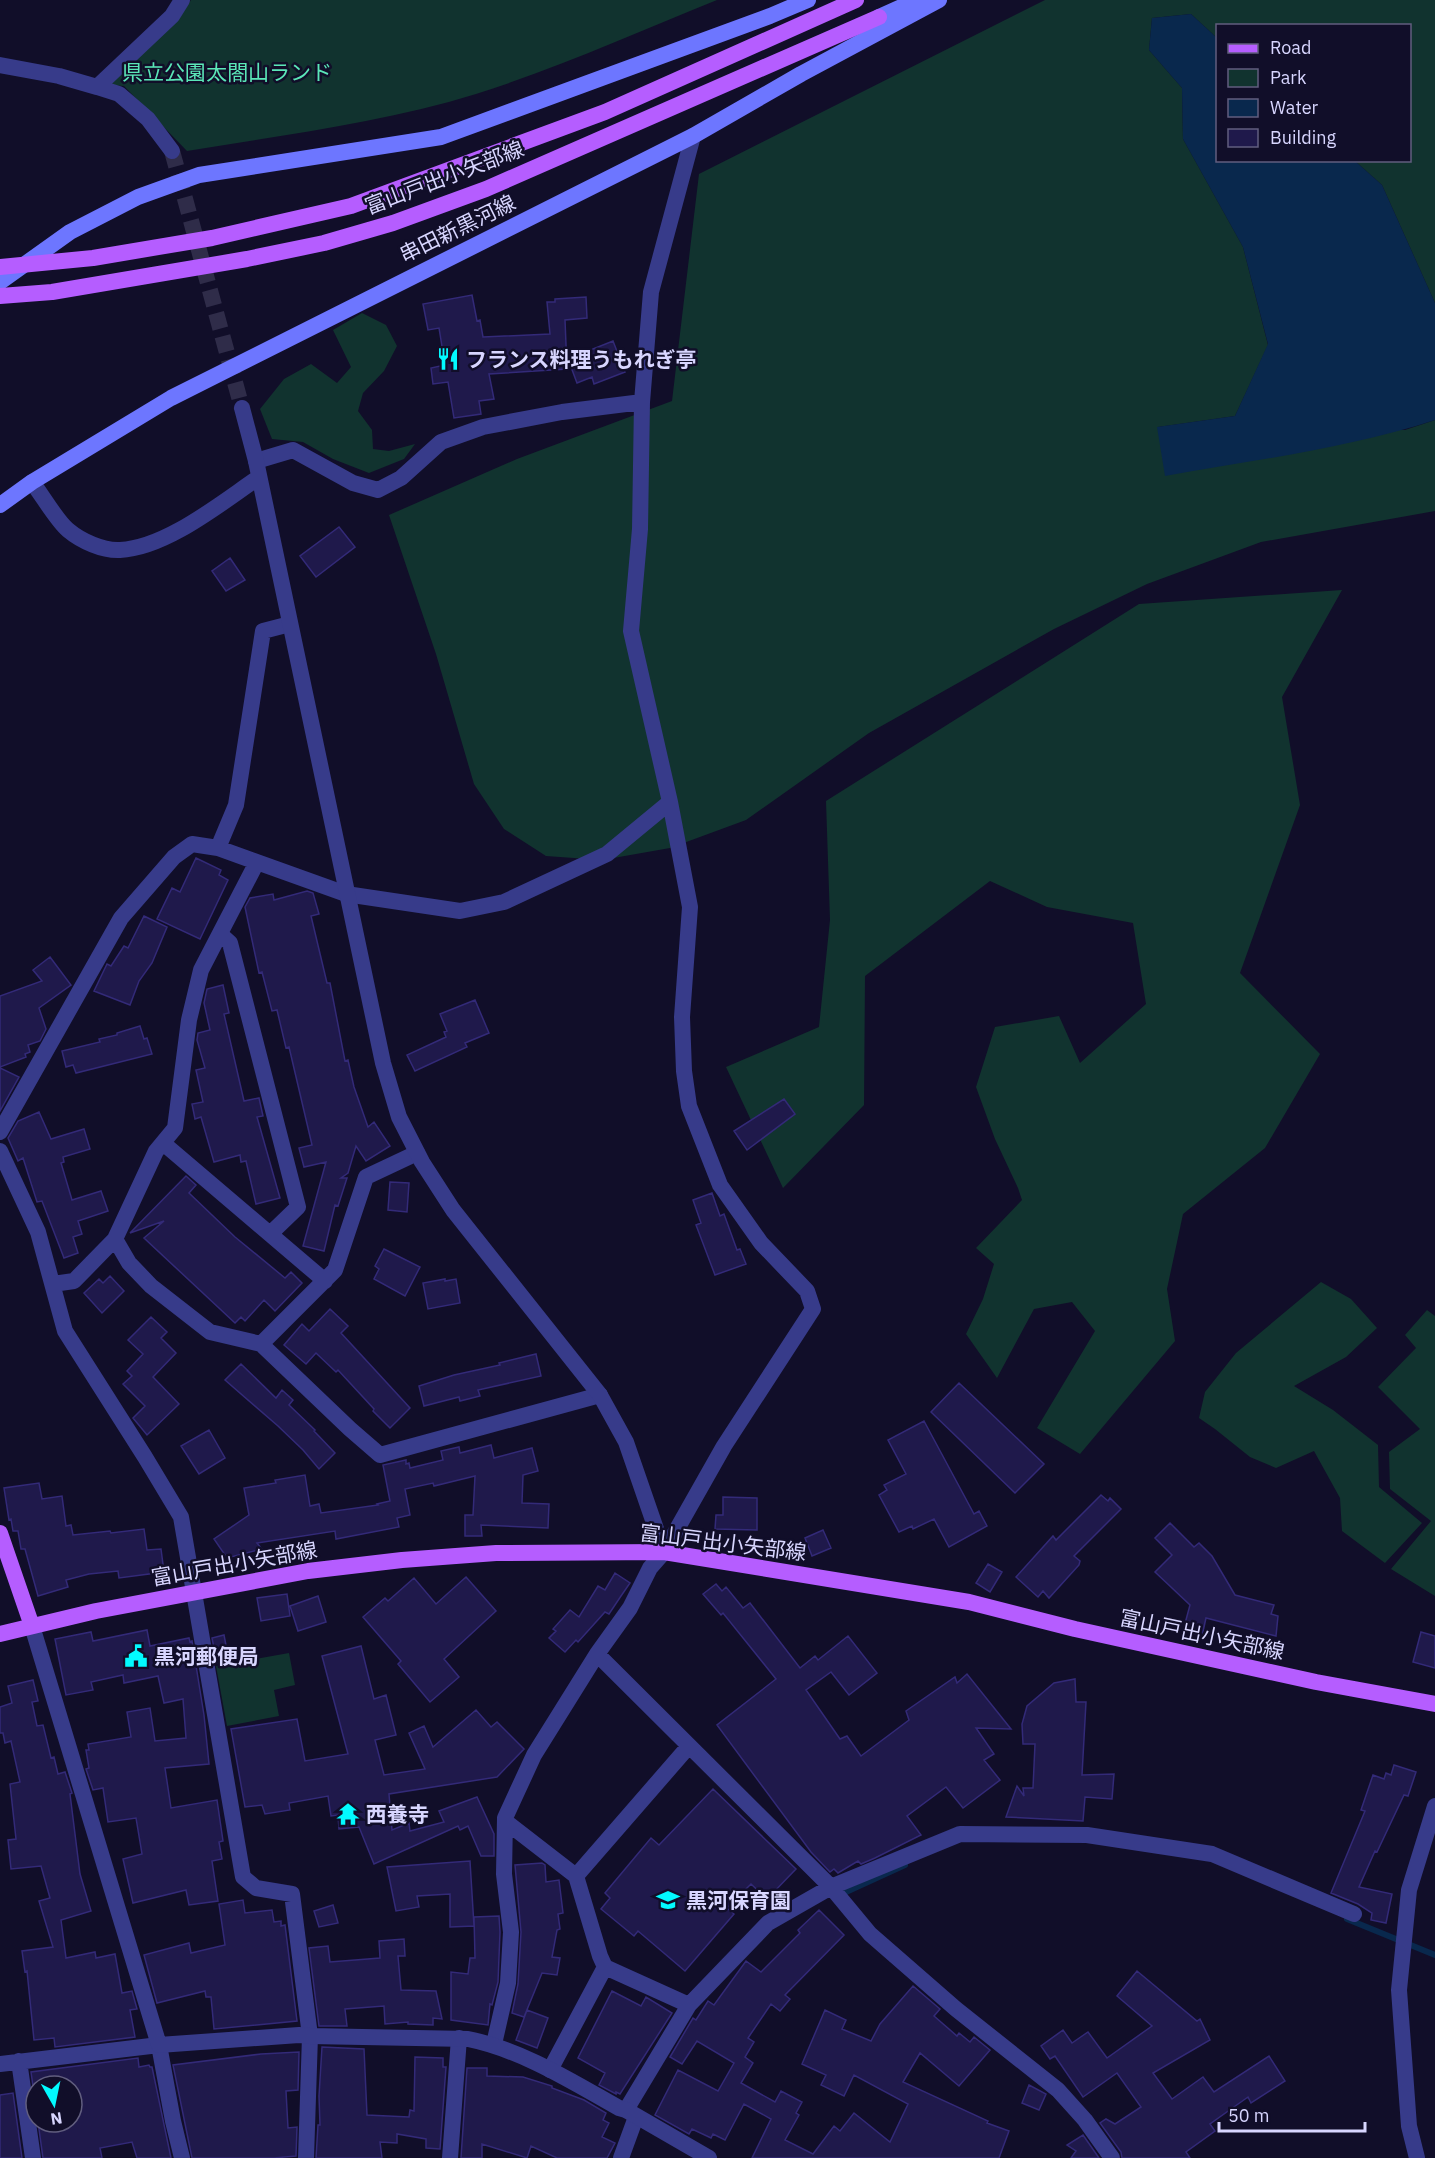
<svg xmlns="http://www.w3.org/2000/svg" width="1435" height="2158" viewBox="0 0 1435 2158" font-family="'IBM Plex Sans','Noto Sans JP',sans-serif">
	<style>
		.green { fill: #11332f }
		.water { fill: #09284d }
		.lines { fill: none; stroke-linecap: round; stroke-linejoin: round }
		.stream { stroke: #09284d; stroke-width: 6 }
		.building { fill: #1f194b; stroke: #332a78; stroke-width: 1.5 }
		.tertiary-tunnel { stroke: #2f2c49; stroke-width: 16; stroke-dasharray: 16 8; stroke-linecap: butt }
		.minor { stroke: #373b8a; stroke-width: 16 }
		.tertiary { stroke: #373b8a; stroke-width: 16 }
		.secondary { stroke: #6d76ff; stroke-width: 16 }
		.primary { stroke: #b55dff; stroke-width: 16 }
		.labels { text-anchor: middle; dominant-baseline: central; stroke-width: 5; stroke-linejoin: round; paint-order: stroke }
		.park-label { font-size: 21px; fill: #5be7b8; stroke: #110e29 }
		.street-label { font-size: 21px; fill: #d8d6ff; stroke: #110e29 }
		.poi-label { font-size: 21px; font-weight: bold; fill: #d8d6ff; stroke: #110e29; text-anchor: start }
	</style>
	<rect width="100%" height="100%" fill="#110e29"/>
	<path class="green" d="M191,0h526c-79,32 -159,68 -241,94 -94,29 -193,41 -289,57l-63,-65 -15,-1 69,-66z
		M1045,0h390v303l-53,-118 -27,-24 55,-1v-134h-192l-1,12 -26,-24 -39,4 -3,32 33,38 1,51 60,108 25,98 -33,71 -77,11 247,3 30,-10v91l-174,31 -114,42 -93,45 -185,104 -123,87 -76,28 -68,12 -56,-4 -42,-27 -30,-45 -38,-130 -47,-139 128,-56 155,-58 27,-227z
		M362,313l24,12 11,21 -13,25 -21,22 -5,18 14,19 1,19 16,2 26,-7 -11,15 -35,14 -36,-14 -30,-17 -31,-3 -12,-30 24,-30 27,-15 26,19 14,-16 -18,-37z
		M1342,590l-60,107 18,108 -60,168 80,81 -55,94 -82,66 -16,75 8,52 -95,113 -43,-26 58,-97 -23,-29 -38,7 -37,69 -31,-44 17,-35 11,-35 -18,-16 46,-48 -4,-12 -23,-49 -19,-52 19,-60 64,-11 21,47 66,-59 -13,-81 -86,-16 -57,-26 -125,95 -1,129 -81,83 -57,-121 93,-40 11,-107 -4,-119 313,-197z
		M1321,1282l30,17 26,29 -31,29 -52,29 39,24 45,35 1,42 43,36 -37,40 -43,-32 -2,-33 -26,-47 -38,17 -26,-11 -35,-28 -16,-11 6,-26 31,-39z
		M1427,1310l8,6v280l-44,-27 40,-48 -41,-32 -1,-37 31,-23 -42,-42 38,-39 -11,-13z
		M289,1653l6,32 -21,5 5,26 -52,10 -11,-60z"/>
	<path class="water" d="M1191,14l26,24 1,122 137,1 27,24 53,118v117c-85,28 -181,40 -270,56l-8,-49 78,-11 33,-72 -25,-97 -60,-108 -1,-51 -33,-38 3,-32z"/>
	<g class="lines">
		<path class="stream" d="M846,1892l59,-27
			M1347,1919l88,36"/>
	</g>
	<path class="building" d="M472,295l5,26 3,-1 3,17 67,-3 -3,-32h8v-3l31,-2 1,21 -22,2 2,49 -78,5 5,25 -15,2 2,13 -27,4 -6,-36 -15,2 -2,-16 14,-3 -6,-37 -11,2 -5,-26z
		M613,341l12,31 -31,12 -2,-7 -15,6 -9,-24z
		M339,527l16,20 -39,30 -16,-21z
		M230,558l15,22 -19,11 -14,-20z
		M196,858l25,12 -2,5 9,5 -28,59 -43,-20 15,-31 8,4z
		M307,891l6,2 6,21 -8,2 16,67h3l15,78 3,-1 6,27 14,40 6,-5 16,24 -24,15 -10,-15 -8,27 -7,5h6l-9,28 -3,-1 -11,46 -21,-5 23,-84 -22,5 -5,-19 13,-3 -23,-98 -3,1 -9,-38 -5,1 -10,-39 -3,1 -14,-66 5,-9 23,-4 1,6z
		M144,916l23,11 -15,36 -13,18 -9,24 -36,-14 13,-27 4,2 13,-20 4,2z
		M50,957l21,28 -32,23 7,21 -6,12 -12,4 2,7 -5,2 1,3 -26,10v-71l42,-15 -9,-11z
		M223,985l6,28 -5,1 20,87 15,-3 4,18 -6,1 23,81 -24,6 -10,-43 -5,1 -1,-7 -26,7 -13,-45 -6,2 -3,-15 11,-2 -7,-32 9,-2 -8,-28 1,-7 12,-3 -6,-27 3,-14z
		M475,1000l14,33 -24,10 2,4 -52,24 -8,-16 39,-18 -2,-5 3,-1 -7,-17z
		M140,1026l4,13 3,-1 5,16 -76,19 -3,-8 -7,2 -4,-16 38,-9 -1,-3 18,-4v-2z
		M0,1068l19,9 -19,34z
		M784,1099l11,15 -48,36 -13,-19z
		M39,1112l12,27 33,-10 6,20 -27,8 1,5 -3,1 11,37 29,-9 7,20 -30,10 4,13 -9,3 5,16 -14,5 -22,-57 -5,1 -14,-44 -5,3 -10,-23 10,-17z
		M186,1176l10,9 -7,8 46,44 50,41 6,-6 11,11 -27,28 -11,-11 -19,21 -4,-4 -6,6 -91,-85 20,-17 -34,12z
		M390,1182l19,1 -2,29 -19,-2z
		M712,1193l8,23 4,-2 13,36 3,-1 6,15 -31,11 -19,-50 5,-2 -8,-23z
		M384,1249l36,18 -15,29 -31,-17 5,-10 -4,-3z
		M110,1276l14,15 -22,22 -18,-20 15,-14 4,4z
		M445,1279v2l11,-2 4,24 -32,6 -5,-26z
		M330,1309l18,17 -7,7 69,75 -20,20 -17,-17 1,-2 -36,-39 -2,2 -20,-19 -10,11 -22,-19 18,-21 7,7z
		M151,1317l16,15 -6,6 15,15 -23,24 26,27 -32,31 -14,-17 12,-12 -22,-22 9,-8 -5,-5 16,-17 -15,-14z
		M536,1354l5,22 -63,14 2,6 -20,5 -1,-4 -35,9 -5,-20 35,-11 46,-10 -1,-2z
		M241,1364l35,34 6,-8 11,10 -4,5 26,25 -1,1 21,22 -16,16 -16,-19 -25,-24 -53,-46z
		M959,1383l85,81 -29,29 -84,-81z
		M924,1421l50,93 5,-3 8,15 -38,21 -15,-28 -21,10 -1,-3 -13,6 -20,-37 8,-5 -3,-5 22,-11 -18,-34z
		M209,1430l16,28 -26,16 -18,-28z
		M491,1445l3,13 38,-10 6,23 -15,4 -1,28 27,1 -1,24 -67,-3 1,11h-17v-21h8l2,-39 -41,10 -1,-3 -28,6 5,26 -13,3 2,9 -63,12 -1,-8 -78,12 5,6 -35,9 -13,-19 35,-24 -5,-27 32,-5 -1,-3 30,-5 5,31 9,-2 2,9 57,-8 -1,-1 13,-3 -7,-36 23,-5v4l3,-1 1,5 33,-8 -2,-9 18,-4 1,6z
		M39,1483l3,16 20,-3 4,30 5,-1 2,10 37,-4 1,2 33,-4 3,21 14,-1 3,23 -45,6 -1,-7 -29,3 -23,6 2,7 -30,9 -13,-47h-4l-3,-18h-5l-2,-12 -2,1 -5,-32z
		M1101,1495l7,6 2,-3 11,11 -47,47 6,5 -1,4 -30,33 -6,-7 -5,6 -22,-20 37,-41 3,4z
		M723,1497l34,1v32l-42,-1 1,-14h7z
		M1170,1523l24,24 5,-4 13,13 23,39 39,10 -3,9 7,2 -2,20 -70,-18 -4,18 -19,-5 7,-26 -35,-33 17,-17 -17,-17z
		M823,1530l8,18 -19,8 -7,-18z
		M988,1564l14,8 -12,20 -14,-9z
		M615,1573l15,10 -9,13 -12,18 -4,-2 -27,30 -2,-2 -11,12 -16,-14 7,-7 -3,-2 17,-19 9,7 19,-31 7,4z
		M466,1577l30,34 -52,48 15,18 -29,25 -32,-38 3,-3 -38,-44 22,-19 3,3 26,-23 22,26z
		M716,1584l6,7 4,-4 17,21 7,-5 50,65 15,-12 3,4 30,-24 29,37 -28,22 -18,-23 -25,18 34,49 7,-3 14,20 48,-36 -3,-9 49,-34 2,6 10,-9 44,55 -35,-1 18,26 -10,6 16,20 -37,28 -17,-21 -39,29 14,19 -46,23 -14,6 -3,-3 -20,12 -4,-4 -4,3 -19,-20 -94,-127 59,-46 -53,-66 -2,2 -18,-21z
		M287,1594l3,22 -29,5 -4,-23z
		M318,1596l8,26 -28,9 -8,-25z
		M147,1630l3,16 39,-8 1,4 2,-1 12,74 5,49 -44,4 6,40 46,-8 6,41 -4,1 3,17 -10,2 6,40 -29,4 -3,-15 -53,13 -10,-44 19,-5 -6,-36 -28,4 -5,-34 -10,2 -7,-21 3,-1 -3,-18h3l-1,-6 43,-7 -4,-25 23,-4 5,33 31,-3 -3,-39 -19,4 -6,-27 -34,7 -1,-8 -32,7 2,8 -27,5 -11,-56 36,-7 2,9z
		M1421,1632l14,4v32l-22,-6z
		M224,1635l5,26 -12,2 -5,-25z
		M361,1646l13,53 12,-4 10,40 -21,5 9,35 41,-6 -16,-36 15,-7 9,21 43,-37 15,17 6,-5 27,27 -27,28 -108,17 3,36 17,-7 1,8 34,-9 -5,-11 38,-14 17,37v22h-13l-13,-30 -8,4 -2,-4 -84,38 -15,-37 -20,2 -1,-14 -7,1 -3,-20 -39,7 1,7 -25,4 -3,-9 -17,2 -14,-78 66,-10 8,42 43,-7 -26,-98z
		M1075,1679l1,23h10l-4,73 32,-1 -2,25 -27,-2 -2,24 -77,-4 11,-31 7,10 -1,-8h10l2,-44h-12l-1,-20 5,-18 27,-23z
		M33,1680l5,21 -6,1 5,24 6,-1 8,33 3,-1 4,17 7,-2 7,21 -2,1 10,80 11,37 -30,9 5,38 29,-6 1,6 19,-4 7,39 10,-2 5,18 -7,1 5,27 -80,10 -1,-9 -20,2 -7,-69 -2,1 -3,-21 31,-4 -14,-46 11,-3 -9,-32 -30,3 -3,-29 8,-1 -6,-55 10,-2 -9,-41 -6,2 -2,-10h-3v-26l12,-4 -4,-17z
		M1394,1765l22,7 -8,24 -4,-1 -27,57 -2,-1 -16,36 33,7 -6,29 -15,-3 1,-7 -14,-9 -27,-11 34,-82 -4,-1 12,-35 11,4 2,-6 5,2z
		M713,1789l83,80 -29,30 -16,-15 -24,24 7,6 -49,57 -47,-40 -4,5 -33,-27 9,-11 -5,-5 46,-55 8,7z
		M470,1861l4,65 -24,1v-33l-33,2 2,11 -23,4 -9,-44z
		M542,1863l3,2 1,17 13,-2 4,33 -5,1 2,15 -3,1 -5,27 8,1 -3,17 -15,-2 -18,44 -12,-4 6,-29 3,-52 -6,-67z
		M243,1900l2,13 27,-3 2,12 7,-1v5l4,-1 12,96 -83,8 -3,-32h-5l-1,-6 -48,12 -13,-48 45,-12 2,10 34,-8 -6,-41z
		M333,1905l5,18 -19,4 -5,-16z
		M819,1910l25,25 -59,60 5,4 -10,12 -9,-7 -23,34 6,4 -9,15 8,6 -12,20 34,19 6,-11 21,11 -6,11 3,2 -14,25 28,14 21,-28 6,5 14,-18 36,29 18,-38 -54,-29 -10,21 -23,-11 5,-10 -24,-11 23,-54 21,10 -4,9 29,12 9,-17 33,-38 27,23 -6,7 23,20 2,-3 11,9 4,-5 16,13 -31,36 -39,-33 -17,29 85,39 -1,2 22,8 -10,27h-247l19,-39 -27,-15 -19,36 -12,-6 -2,4 -19,-9 -3,5 -34,-19 23,-45 40,21 16,-28 -37,-22 -15,23 -12,-7 23,-39 3,2 12,-19 6,4 32,-44 15,11 39,-39 -2,-3z
		M499,1916l1,16 -2,50 -6,23 -2,-1 -2,21 -37,-5v-48l17,2 2,-16h5l-1,-41z
		M404,1939l1,17h-7l3,34 35,1 6,28 -9,-1v7l-25,-1v-2l-23,2 -1,-18 -39,3 2,17h-28l-10,-78 19,-2 2,16 50,-4 -1,-17z
		M1137,1971l60,50 3,-2 10,21 -57,33 19,26 31,-22 11,15 55,-36 16,25 -34,22 -3,-6 -38,27 5,7 -29,21 4,6h-68l-1,-6 -21,-29 6,-4 9,5 26,-17 -24,-34 -34,24 -28,-41 -5,3 -9,-13 22,-16 9,13 16,-11 19,26 45,-32 -35,-30z
		M612,1991l29,15 5,-9 26,16 -52,81 -4,-2v2l-17,-9 6,-12 -27,-15z
		M527,2010l21,8 -11,30 -21,-8z
		M322,2047l42,2 3,66 42,2 1,-7 4,1 1,-54 28,1v9h3l-6,82 -14,-1v-9l-29,-5v9l-17,-1 2,16h-66l2,-33h2l-1,-29z
		M299,2052l-1,38 -12,1 2,37 9,-1 -1,29 -22,2h-82l-19,-93 88,-11z
		M138,2058l1,9 10,-2 1,2h2l19,91h-34l-5,-16 -32,6 2,10h-59l-5,-36h34v-36h-39l-2,-14z
		M467,2068h20v8l36,1 29,9v2l32,12 22,13 -3,7 6,3 -7,14 13,6 -8,15h-50l-26,-12 -4,12 -45,-14v14h-21z
		M1029,2085l17,9 -7,16 -17,-7z
		M13,2093l9,65h-22v-63z
		M1083,2135l16,23h-28l5,-7 -9,-6z"/>
	<g class="lines">
		<path class="tertiary-tunnel" d="M172,151l70,257"/>
		<path class="minor" d="M256,461l37,-11 60,33 25,7 23,-12 40,-36 42,-15 79,-15 80,-10
			M218,848l18,-43 27,-174 27,-7
			M220,934l10,9 68,264 -28,27
			M0,1132l121,-214 53,-61 18,-13 26,4 128,46 114,17 44,-9 103,-48 63,-52
			M163,1143l162,138
			M0,1151l38,81 27,99 80,126 36,60 62,360 13,11 36,6 18,142 -4,122
			M115,1239l41,-88 19,-23 14,-108 12,-50 56,-108
			M53,1284l21,-3 41,-42 14,24 22,23 59,46 51,12 89,85 30,26 220,-60
			M261,1344l74,-74 31,-93 51,-24
			M597,1654l234,233 39,47 86,75 102,81 27,30 27,38
			M505,1821l71,55 24,80 5,11 -55,103
			M576,1876l113,-130
			M605,1967l84,38 -63,105
			M689,2005l79,-82 63,-36 129,-53 127,1 125,19 142,60
			M494,2044l14,-61 3,-51 -7,-58 1,-56 29,-63 63,-101 33,-46 20,-40 14,-16 60,-106 89,-137 -6,-18 -46,-48 -41,-58 -31,-79 -5,-35 -2,-54 8,-110 -20,-105 -39,-171 9,-102 2,-127 9,-110 42,-156
			M19,2061l14,97
			M0,2064l159,-19 14,76 9,37
			M450,2158l9,-120
			M621,2158l15,-41"/>
		<path class="tertiary" d="M0,65l59,11 38,11 75,-71 10,-16
			M97,87l22,7 29,25 24,32
			M242,408l14,53 127,602 16,54 23,45 31,48 147,185 26,47 38,110
			M32,482c10,13 25,39 36,48 13,11 35,21 52,20 46,-2 101,-47 138,-72
			M32,1626l127,419 140,-10 11,1 158,3c54,11 103,42 151,69l7,2 83,48
			M1417,2158l-8,-32 -10,-136 10,-100 26,-84"/>
		<path class="secondary" d="M879,17l38,-17
			M0,282l70,-50 68,-35 61,-22 242,-38 329,-121 38,-16
			M0,505l32,-23 139,-84 522,-262 108,-62 138,-74"/>
		<path class="primary" d="M0,267l93,-9 119,-20 139,-32 254,-94 251,-112
			M0,296l52,-4 195,-33 77,-16 69,-20 93,-34 393,-172
			M0,1533l32,93
			M0,1634l96,-23 212,-40 94,-11 94,-7 168,-1 305,50 106,27 241,53 119,22"/>
	</g>
	<defs>
		<g id="restaurant-bare" transform="scale(1.8)"><path d="M-5-6h1v4h1v-4h1v4h1v-4h1v5L-1.5 .5V6h-2V.5L-5-1ZM5-6V6H3V1.5H1.5Q1.5-4 5-6Z" fill="#02faff" stroke="#110e29" stroke-width="2.5" paint-order="stroke"/></g>
		<g id="civic-bare" transform="scale(1.8)"><path d="M-.6-6.5H3V-4.5H.6V-3L4-1V1h2V6H-6V1h2V-1L-.6-3ZM-1.2 2.5V6h2.4V2.5Z" fill="#02faff" stroke="#110e29" stroke-width="2.5" paint-order="stroke"/></g>
		<g id="temple-bare" transform="scale(1.8)"><path d="M0-6L5-2H3V0L6.5 2.5H4V6H1.5V3h-3V6H-4V2.5H-6.5L-3 0V-2H-5Z" fill="#02faff" stroke="#110e29" stroke-width="2.5" paint-order="stroke"/></g>
		<g id="school-bare" transform="scale(1.8)"><path d="M0-5L7-2L0 1L-7-2ZM-4 1L0 2.5L4 1V4Q0 6-4 4Z" fill="#02faff" stroke="#110e29" stroke-width="2.5" paint-order="stroke"/></g>
	</defs>
	<g fill-rule="evenodd">
		<use href="#restaurant-bare" x="448" y="359"/>
		<use href="#civic-bare" x="136" y="1656"/>
		<use href="#temple-bare" x="348" y="1814"/>
		<use href="#school-bare" x="668" y="1900"/>
	</g>
	<g class="labels">
		<g class="park-label">
			<text x="227" y="72">県立公園太閤山ランド</text>
		</g>
		<g class="street-label">
			<text transform="translate(444 177) rotate(-21)">富山戸出小矢部線</text>
			<text transform="translate(457 228) rotate(-26)">串田新黒河線</text>
			<text transform="translate(723 1542) rotate(7)">富山戸出小矢部線</text>
			<text transform="translate(234 1563) rotate(-10)">富山戸出小矢部線</text>
			<text transform="translate(1202 1634) rotate(12)">富山戸出小矢部線</text>
		</g>
		<g class="poi-label">
			<text x="466" y="359">フランス料理うもれぎ亭</text>
			<text x="154" y="1656">黒河郵便局</text>
			<text x="366" y="1814">西養寺</text>
			<text x="686" y="1900">黒河保育園</text>
		</g>
	</g>
	<rect x="1216" y="24" width="195" height="138" fill="#110e29" stroke="#615e7f" stroke-width="1.5"/>
	<rect x="1228" y="44" width="30" height="9" fill="#b55dff" stroke="#615e7f" stroke-width="1.5"/>
	<text x="1270" y="54" font-size="18" fill="#d8d6ff">Road</text>
	<rect x="1228" y="69" width="30" height="18" fill="#11332f" stroke="#615e7f" stroke-width="1.5"/>
	<text x="1270" y="84" font-size="18" fill="#d8d6ff">Park</text>
	<rect x="1228" y="99" width="30" height="18" fill="#09284d" stroke="#615e7f" stroke-width="1.5"/>
	<text x="1270" y="114" font-size="18" fill="#d8d6ff">Water</text>
	<rect x="1228" y="129" width="30" height="18" fill="#1f194b" stroke="#615e7f" stroke-width="1.5"/>
	<text x="1270" y="144" font-size="18" fill="#d8d6ff">Building</text>
	<g transform="translate(54 2104) rotate(171)"><circle r="28" fill="#110e29" stroke="#615e7f" stroke-width="1.5"/>
	<path d="M0-4.5L10 22L0 15L-10 22Z" fill="#02faff"/>
	<text y="-9" font-size="16" font-weight="bold" text-anchor="middle" fill="#d8d6ff">N</text>
	</g>
	<path d="M1219 2122v9h146v-9" fill="none" stroke="#d8d6ff" stroke-width="3"/>
	<text x="1228" y="2122" font-size="18" fill="#d8d6ff" stroke="#110e29" stroke-width="4.5" paint-order="stroke">50 m</text>
</svg>
